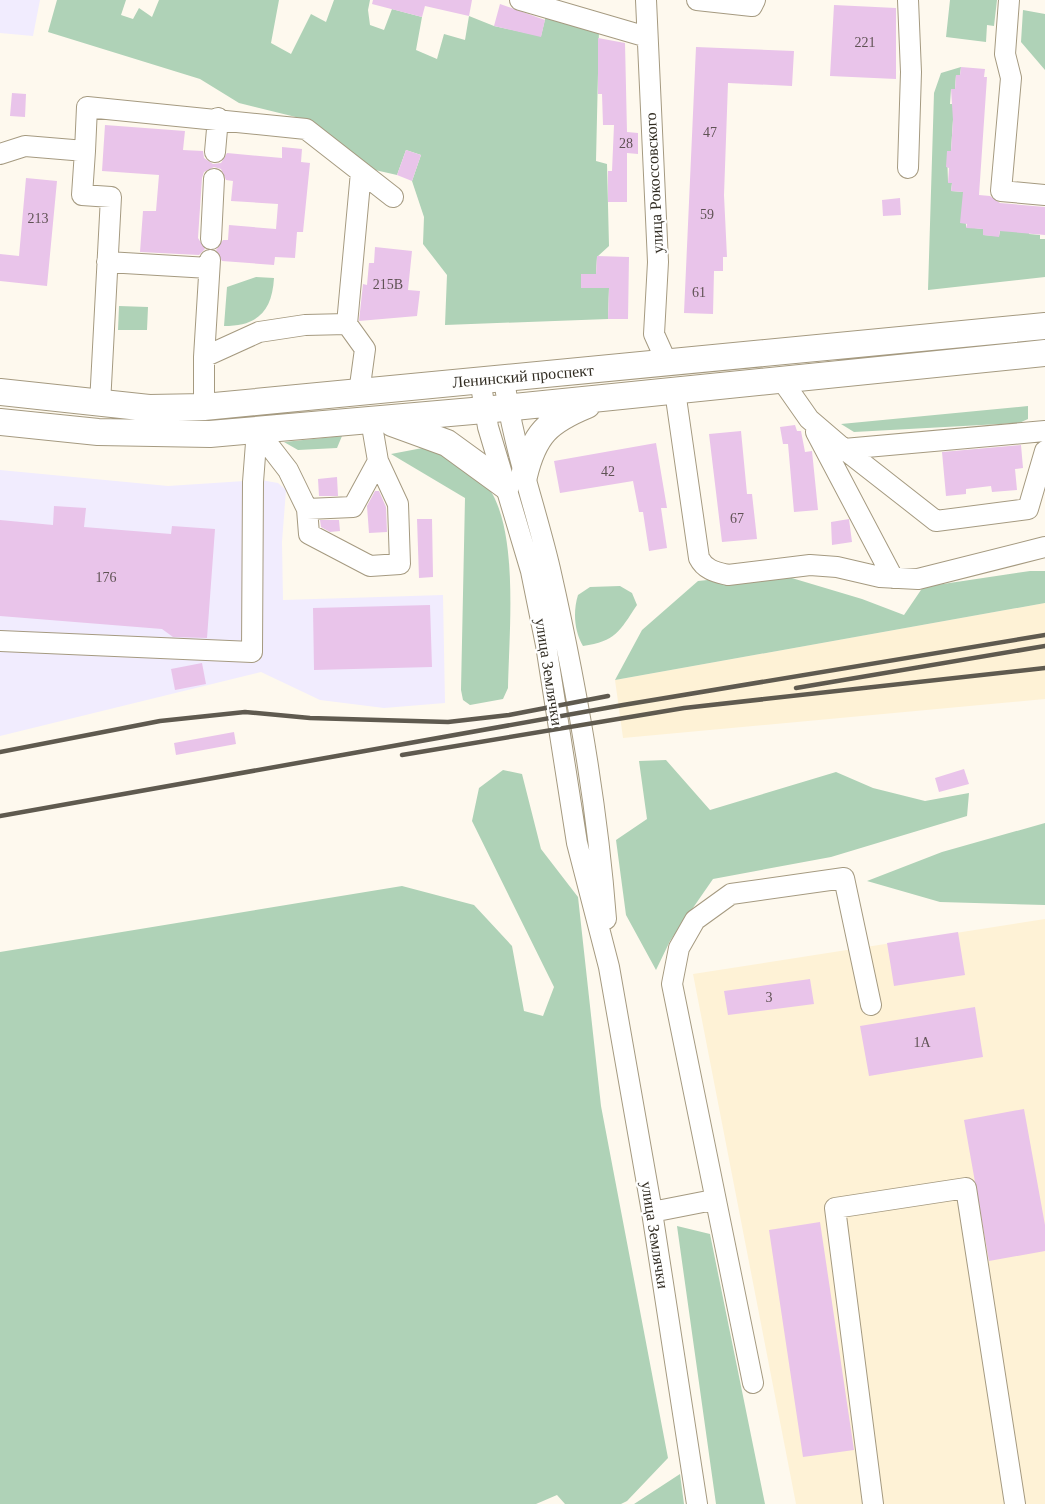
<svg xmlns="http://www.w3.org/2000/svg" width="1045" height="1504" viewBox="0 0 1045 1504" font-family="Georgia,serif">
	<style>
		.commercial { fill: #f1ecfe }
		.built { fill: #fef2d6 }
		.green { fill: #afd2b7 }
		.building { fill: #e9c4ea }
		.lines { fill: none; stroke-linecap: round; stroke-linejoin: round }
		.minor-casing { stroke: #a59a80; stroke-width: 22 }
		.major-casing { stroke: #a59a80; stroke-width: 28 }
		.minor { stroke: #fff; stroke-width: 20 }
		.major { stroke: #fff; stroke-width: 26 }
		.rail { stroke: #5f5a4f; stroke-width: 4.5 }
		.labels { text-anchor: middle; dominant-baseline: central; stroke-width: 4.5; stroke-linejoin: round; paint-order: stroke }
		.number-label { font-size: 14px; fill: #5f5254 }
		.street-label { font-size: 16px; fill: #312c22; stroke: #fff }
	</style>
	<rect width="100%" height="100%" fill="#fef9ee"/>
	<path class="commercial" d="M0,0h40l-7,36 -33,-3z
		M0,470l168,16 93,-6 17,3 8,7 -4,52 1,58 160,-5 2,108 -61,5 -64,-8 -59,-28 -261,64z"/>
	<path class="built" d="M1045,603v96l-422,39 -8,-58z
		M1045,919v585h-249l-103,-530z"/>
	<path class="green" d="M57,0h69l-5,15 12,4 6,-11 13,9 7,-17h120l-8,43 20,11 20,-40 15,8 8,-22h36l-2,10 2,15 14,5 8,-21 30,8 -6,33 21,9 7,-25 21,6 4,-24 25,10 47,10 5,-21 53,14 -3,132 11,3 2,82 -12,11 -1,17h-15v14h28l-1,31 -163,6 2,-50 -24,-31 1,-27 -12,-36 9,-26 -15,-5 -9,25 -22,-5 -67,-50 -69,-17 -39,-24 -152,-47z
		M950,0h47l-3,26 -7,-1 -1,17 -40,-5z
		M1023,10l22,4v56l-24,-28z
		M961,67l-1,8h-4l-1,14h-4l-1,15h4l-3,47h-4l1,31 4,1 -1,8 14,1 1,35 17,2v6l16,1 1,-5 29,-2v5l11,1v4h5v38l-117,13 6,-197 7,-20z
		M256,277l18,1c-2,33 -16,48 -50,48l3,-39z
		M119,306l29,1 -1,23h-29z
		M1028,406v13l-9,4 -165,9 -13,-8z
		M342,436l-5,12 -39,2 -14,-8z
		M433,446c22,13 48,25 60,49 25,47 16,139 15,193l-5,11 -33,6 -7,-5 -2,-10 4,-192 -74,-44z
		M1030,571h15v32l-430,77 27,-50 56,-49 77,-8 87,26 42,16 19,-28z
		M620,586l12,7 5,12c-18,27 -21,36 -54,41 -9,-15 -10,-35 -5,-51l12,-8z
		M666,760l44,50 126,-38 37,16 52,13 44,-8 -2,23 -136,41 -118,22 -43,62 -14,29 -30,-55 -10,-75 31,-21 -8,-58z
		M503,770l19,4 19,75 37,48 23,209 67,352 -41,43 -6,3h-56l-8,-9 -21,9h-536v-552l402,-66 72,19 38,41 12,65 19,5 11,-29 -82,-166 7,-33z
		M1045,823v82l-105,-3 -73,-21 75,-29z
		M677,1226l33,8 55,270h-49z
		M680,1474l4,30h-50z"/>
	<path class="building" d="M373,0h99l-3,16 -44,-10 -3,11 -50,-13z
		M500,4l45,16 -4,17 -47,-11z
		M834,5l62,3v71l-66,-3z
		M598,38l27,5 2,89 11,1v21l-11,-1v49h-19v-31h4l2,-46h-11l-1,-31h-4z
		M696,47l98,4 -2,35 -64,-3 -4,112 3,62h-4v14h-9l-1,43 -29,-1z
		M961,67l24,2 -1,8h3l-8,118 11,1 10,7 45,4v28l-45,-4 -1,6 -16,-2v-6l-17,-1 1,-4 -7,-1 3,-31 -12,-1 1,-8h-4l1,-15 -3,-1 1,-16h4l2,-31 -2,-31h4l1,-14h4z
		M12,93l14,1 -1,23 -15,-1z
		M105,125l80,6 -2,19 20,1 1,7 9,6 8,-1 6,-10 55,5v-11l20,2 -1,13 9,1 -7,69h-6l-2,26 -20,-1 -1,8 -52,-4 -6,-11 7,-10h5l1,-15 47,4 2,-25 -47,-3 2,-20 -7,-1 -5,-11 -7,-2 -10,5 -2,6 -4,60 7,11 -6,6 -59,-3 3,-41h13l3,-36 -57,-4z
		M406,150l15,5 -9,26 -15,-6z
		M26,178l31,3 -10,105 -47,-5v-27l19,2z
		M900,198l1,17 -18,1 -1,-16z
		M375,247l37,4 -4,39 12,1 -3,25 -58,5 4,-37 4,1 2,-22h5z
		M597,256l32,1 -1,62h-20l1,-31h-28v-14h15z
		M795,425l2,6h4l4,21 7,-1 6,59 -24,2 -6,-68h-5l-3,-17z
		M741,431l6,63h5l5,45 -35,3 -13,-108z
		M656,443l11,65h-6l6,40 -18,3 -6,-39h-4l-6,-31 -73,12 -6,-32z
		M1021,445l2,23 -8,1 2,21 -25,2 -1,-6 -25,3v5l-20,2 -4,-44z
		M337,477l1,19h-19l-1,-17z
		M375,491h4l7,16 1,25 -18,1 -2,-27z
		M54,506l32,2 -2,19 87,7 1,-8 43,3 -8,109 -34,-1 -11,-8 -162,-13v-96l53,5z
		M417,519h15l1,58 -14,1z
		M849,519l3,23 -20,3 -1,-23z
		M320,520h19l1,11 -10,1 -9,-5z
		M430,605l2,62 -118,3 -1,-62z
		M202,663l4,21 -31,6 -4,-21z
		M234,732l2,12 -60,11 -2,-12z
		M964,769l5,15 -30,8 -4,-14z
		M958,932l7,43 -71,11 -7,-43z
		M810,979l4,25 -86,11 -4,-24z
		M975,1007l8,50 -114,19 -9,-50z
		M1024,1109l21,116v26l-56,10 -25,-141z
		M820,1222l34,228 -51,7 -34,-227z"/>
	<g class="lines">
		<g class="minor-casing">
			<path id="minor" d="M520,0l127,37
				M646,0l12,262 -4,72 13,29
				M697,0l55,6 3,-6
				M1009,0l-4,54 6,24 -10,113 44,4
				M85,151l2,-44 219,22 87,68
				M215,152l3,-34
				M0,154l25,-8 60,5 -3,44 29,2 -11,207
				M908,168l3,-96 -3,-72
				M211,239l3,-60
				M107,262l102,6
				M204,357l55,-25 46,-7 42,-1
				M504,378c8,66 31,127 46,191 26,115 47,232 56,350
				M781,379l28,40 35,30 201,-18
				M480,380l8,47 43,144 15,74 31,198 32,124 43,245 45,292
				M675,391l24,167c6,12 17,14 29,17l82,-10 27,2 43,10 38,2 127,-32
				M359,393l6,-44 -18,-25 14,-152
				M204,407v-50l6,-97
				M257,430l31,40 19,39 2,25 61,32 30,-2 -2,-60 -20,-43 -7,-41
				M816,432l77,146
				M844,449l92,72 92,-12 17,-58
				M307,509l46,-2 25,-46
				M0,641l252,11 1,-170 4,-52
				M652,1212l61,-12
				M753,1383l-81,-399 7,-36 16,-28 36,-26 113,-16 27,127
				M873,1504l-38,-296 131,-20 49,316"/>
		</g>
		<g class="major-casing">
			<path id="major" d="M0,392l149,16 55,-1 841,-81
				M0,422l98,10 112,2 274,-24 561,-57
				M392,423l55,20 59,43
				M524,476c10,-42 24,-55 63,-71"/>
		</g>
		<use href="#minor" class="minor"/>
		<use href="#major" class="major"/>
		<path class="rail" d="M796,688l249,-42
			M0,752l160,-31 85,-9 65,6 138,4 61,-7 99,-19
			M402,755l282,-47 361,-40
			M0,816l623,-111 422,-70"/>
	</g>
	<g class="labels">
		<g class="number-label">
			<text x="865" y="42">221</text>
			<text x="710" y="132">47</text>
			<text x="626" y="143">28</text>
			<text x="707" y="214">59</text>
			<text x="38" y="218">213</text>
			<text x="388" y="284">215В</text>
			<text x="699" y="292">61</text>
			<text x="608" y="471">42</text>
			<text x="737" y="518">67</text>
			<text x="106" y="577">176</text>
			<text x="769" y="997">3</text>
			<text x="922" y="1042">1А</text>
		</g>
		<g class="street-label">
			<text transform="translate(654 183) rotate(-93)">улица Рокоссовского</text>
			<text transform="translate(523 376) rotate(-5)">Ленинский проспект</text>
			<text transform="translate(549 672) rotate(81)">улица Землячки</text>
			<text transform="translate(655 1235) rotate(81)">улица Землячки</text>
		</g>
	</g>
</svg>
